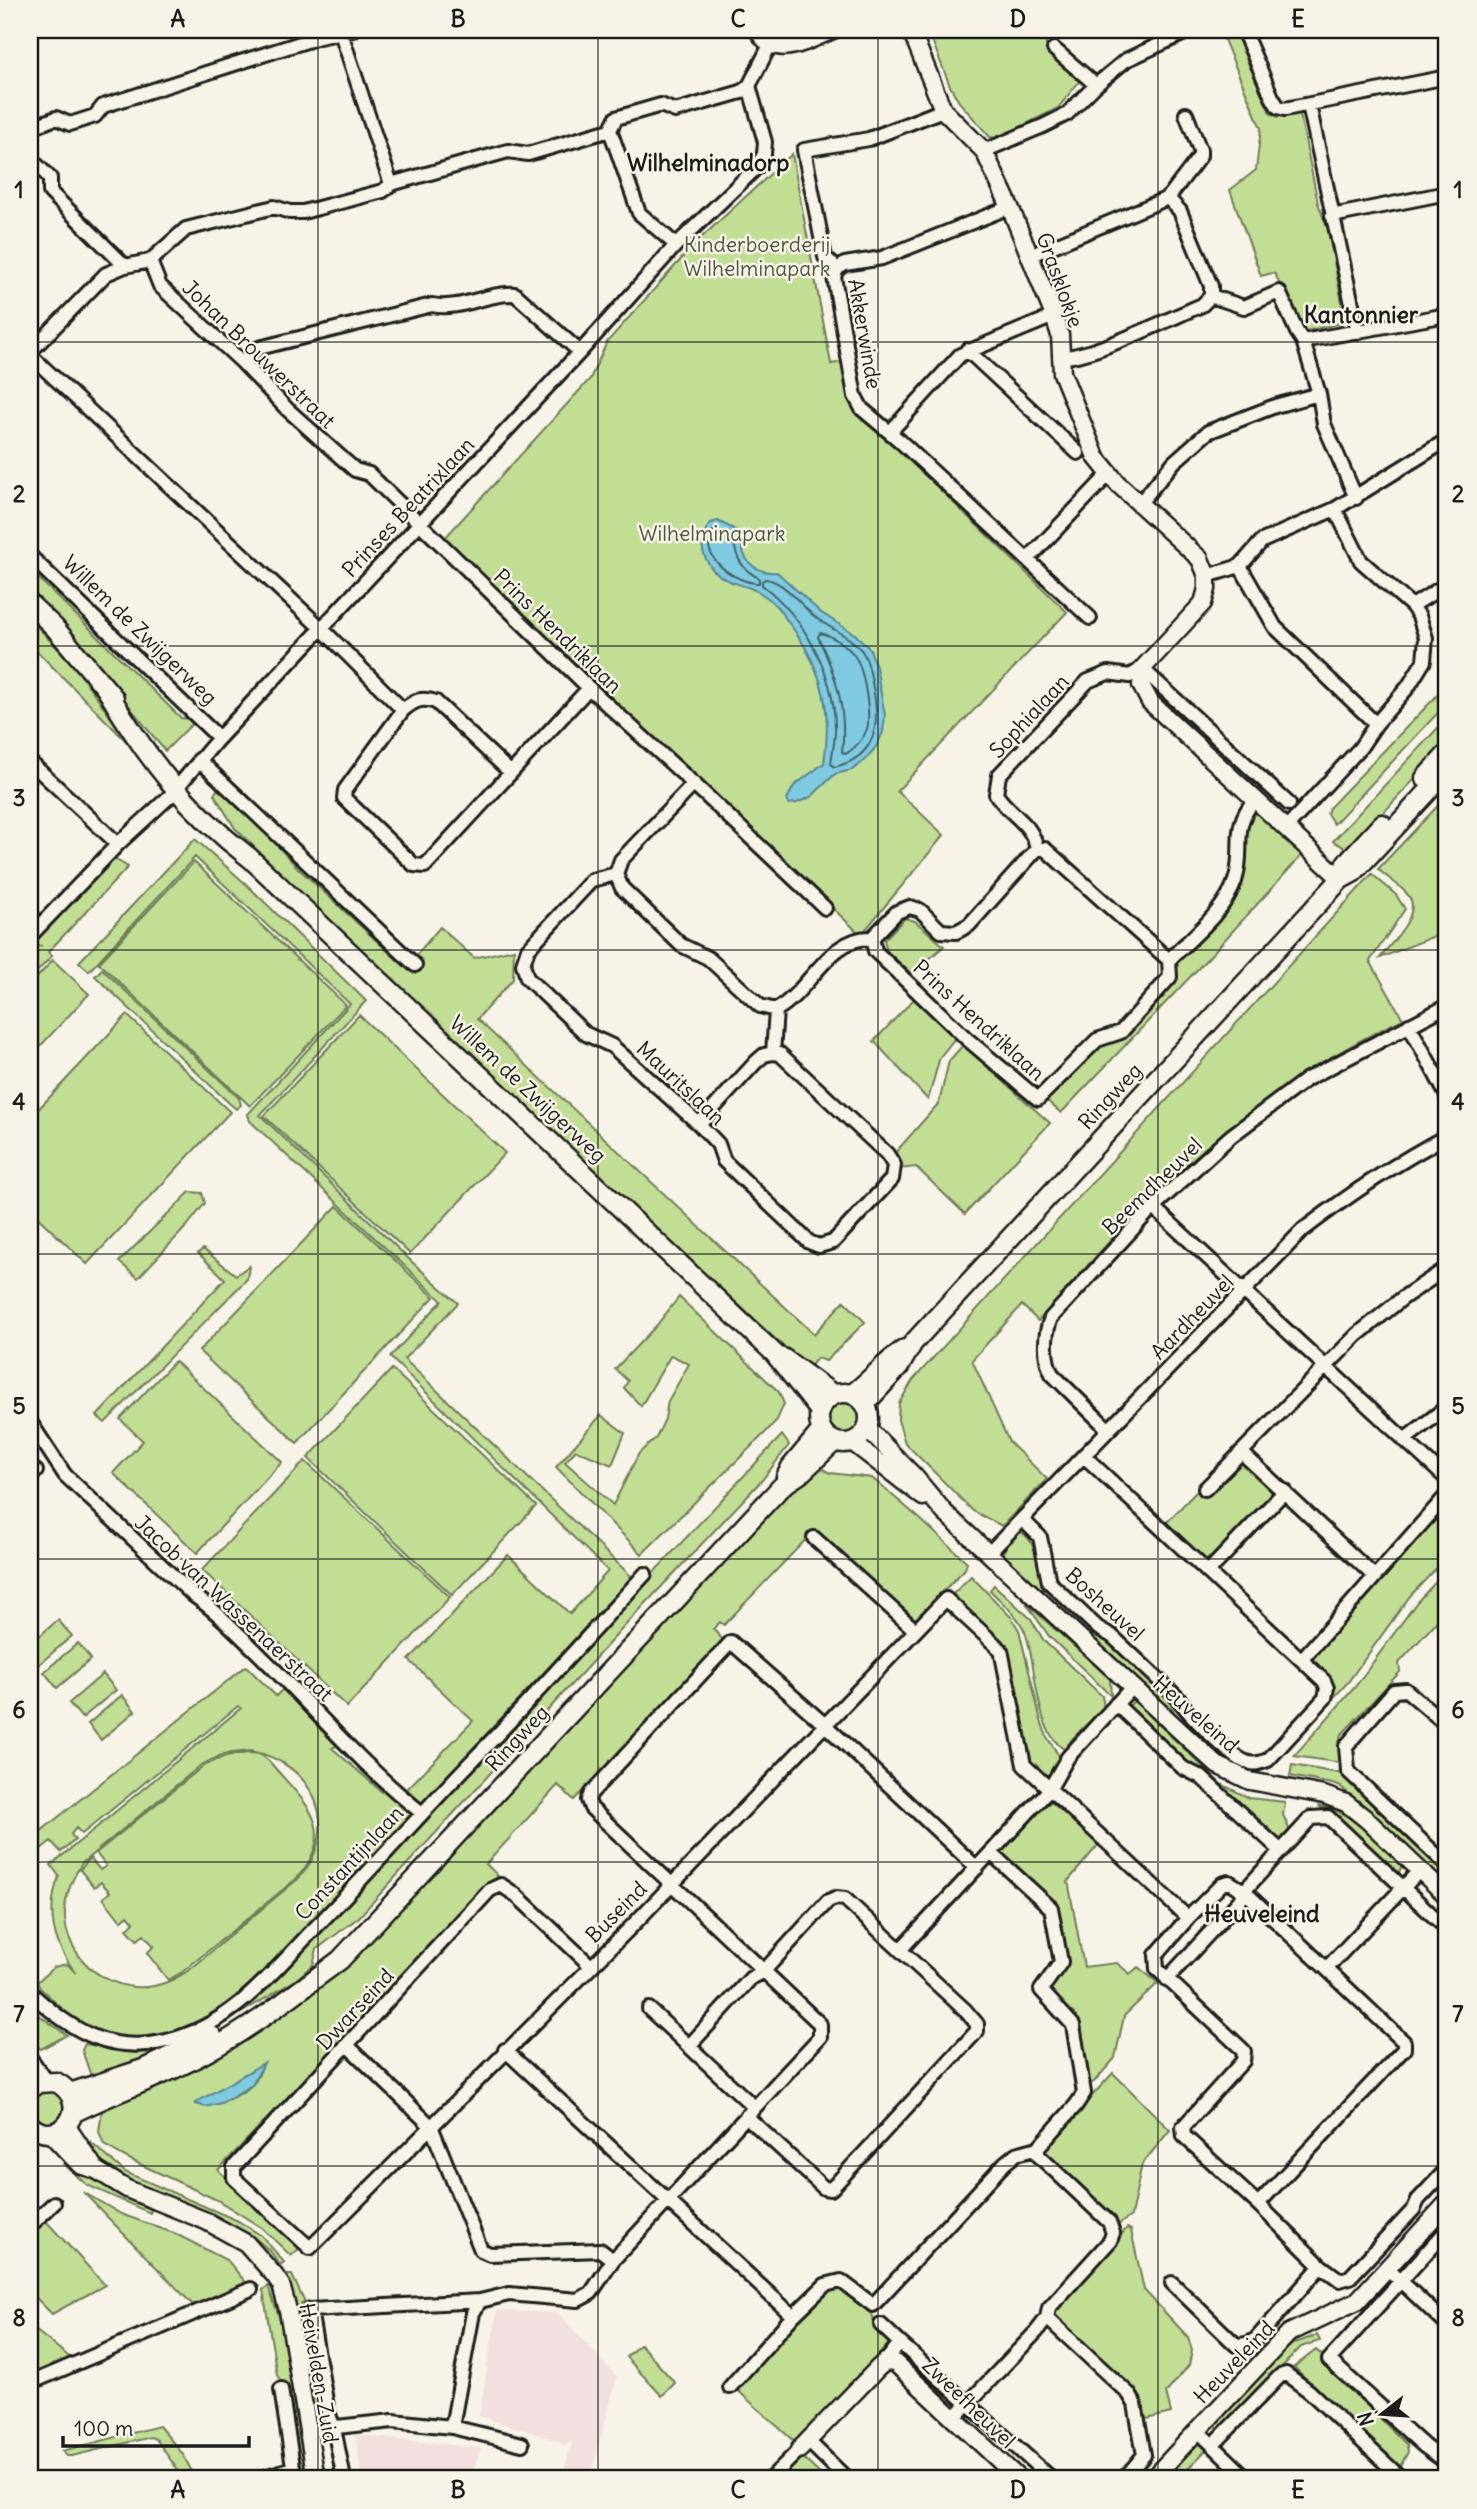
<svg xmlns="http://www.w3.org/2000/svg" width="1477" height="2509" viewBox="0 0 1477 2509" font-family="Delius,sans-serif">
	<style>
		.built { fill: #f2dfe0 }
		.green { fill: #c2de95; stroke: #6f7d58; stroke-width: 2; fill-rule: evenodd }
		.water { fill: #7fcae0; stroke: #578492; stroke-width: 2 }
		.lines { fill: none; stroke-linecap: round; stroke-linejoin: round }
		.shore { stroke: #44626a; stroke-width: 2 }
		.minor-casing { stroke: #1c1c1c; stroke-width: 18 }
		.tertiary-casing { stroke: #1c1c1c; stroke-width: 21 }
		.secondary-casing { stroke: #1c1c1c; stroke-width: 23 }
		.minor { stroke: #f7f3e8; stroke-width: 12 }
		.tertiary { stroke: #f7f3e8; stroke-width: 16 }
		.secondary { stroke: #f7f3e8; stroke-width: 18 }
		.grid { fill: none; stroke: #1c1c1c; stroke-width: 2; stroke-opacity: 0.55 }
		.labels { text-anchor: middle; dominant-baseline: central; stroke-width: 5; stroke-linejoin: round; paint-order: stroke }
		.park-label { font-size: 21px; fill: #4e5640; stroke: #f7f3e8 }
		.street-label { font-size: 21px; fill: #1c1c1c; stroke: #f7f3e8 }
		.neighbourhood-label { font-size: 23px; font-weight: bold; fill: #1c1c1c; stroke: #f7f3e8 }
		.neatline { fill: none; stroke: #1c1c1c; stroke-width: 2.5 }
		.grid-label { font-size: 23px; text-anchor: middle; font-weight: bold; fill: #1c1c1c }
	</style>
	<rect width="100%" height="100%" fill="#f7f3e8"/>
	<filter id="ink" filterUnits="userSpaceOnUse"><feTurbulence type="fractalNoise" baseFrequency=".0143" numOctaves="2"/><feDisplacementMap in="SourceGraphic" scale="14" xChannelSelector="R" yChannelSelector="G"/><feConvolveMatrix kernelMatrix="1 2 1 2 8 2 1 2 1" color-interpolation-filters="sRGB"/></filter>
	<g filter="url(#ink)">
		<path class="built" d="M497,2311l61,2 59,64 -27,102h-29l12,-39 -8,6 -6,-5 -80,-25z
			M355,2435l126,13 -11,31h-108z"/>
		<path class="green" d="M928,30h111l10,20 32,29 -23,29 -54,27 -8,3 -6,-1 -31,-35 -9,-16z
			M1220,30h14l36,83 8,4 20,-6 2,4 18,88 10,27 16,83 -2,9 -5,2 -35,8 -27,-58 -3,-1 -11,3 -31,-86 26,-20 5,-42z
			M792,154l39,210 13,-2 8,43 215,207 -170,179 47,44 -83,100 -418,-395 147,-161 17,-37 76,-85 19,-20z
			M30,570l151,148 15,2 -31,31 -73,-91 -62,-65z
			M30,619l46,49 55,78 -101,-102z
			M1447,685v18l-113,121 -7,-10 2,-6z
			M1447,718v26l-98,106 -16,-9z
			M218,789l27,22 53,57 110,102 10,-6 -5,-5 27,-32 34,31 40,-9 -1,30 -36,40 337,315 30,-33 21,21 -39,39 -9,-3 -9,11 -370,-341 -203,-200 -21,-34z
			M1447,796v135l-67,27c11,-15 43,-45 28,-63 -8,-10 -21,-17 -30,-26z
			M1253,809l50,45 -95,104 -147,155 -16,-14 50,-53 27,-12 49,-54 4,-21 48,-51 20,-86z
			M195,839l51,45 120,117 -106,114 152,147 46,41 -54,56 228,218 -210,227 -15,-15 66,-68 -64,-61 99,-105 62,59 38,-43 -218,-214 52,-56 -192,-180 -2,-7 102,-110 -155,-147 -106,114 -10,-9z
			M111,857l17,10 -80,85 4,4 -22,23v-32l12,-1 -10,-1 28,-29 -1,-5 15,-15 6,-1 23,-24v-6z
			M194,862l152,143 -96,101 -151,-143z
			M1372,874l24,21 9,14 -35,52 33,58c-81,38 -155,90 -222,150 -51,46 -96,101 -143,152l-16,-16 -50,55 37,82 38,37 -45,47 -29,-15 -68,-68 -7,-23 1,-17 14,-23z
			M905,918l10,3 29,25 -32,28 -25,-23 -3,-11z
			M53,960l36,34 -59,63v-72z
			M102,969l137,129 2,7 -5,4 -7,-6 -134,-127z
			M914,999l41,39 -15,19 -12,43 -54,-59z
			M127,1015l103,97 -143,152 -57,-54v-92z
			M359,1015l146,138 -95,101 -146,-138z
			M963,1045l87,78 -85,91 -49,-47 -17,2v-10l-5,-5 45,-51 10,-42z
			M190,1192l12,1 3,10 -18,23 -49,52 -19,-16z
			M337,1206l97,91 -137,146 -98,-92z
			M203,1249l33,26 13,-9 -2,13 -142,144 -8,-7 128,-137 -27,-26z
			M679,1297l100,95 5,12 -7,16 -12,13 -123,121 -86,-87 45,-52 24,18 -13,32 -36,-15 -11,12 48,43 26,-52 17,-15 9,-19 3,-18 21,-37 -18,-9 -30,51 -17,-18 4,-7 -13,-12 41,-43z
			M175,1361l107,101 -85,91 -84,-80 30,-32 -23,-22z
			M392,1369l144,137 -84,89 -144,-137z
			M826 1418a18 18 0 1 1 36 0a18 18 0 1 1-36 0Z
			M782,1435l7,10 -27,35 -130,138 -273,299 -42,32 -4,16 -19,16 -66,40 23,-17z
			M1244,1454l4,13 23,22v5l-60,63 -9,4 -38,-36 34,-35 6,6z
			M305,1461l145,136 -103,110 -145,-137z
			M815,1465l15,8 42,5 47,40 48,44 -2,7 -50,51 -5,-1 -96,-88 -90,94 -4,-3 -7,7 10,11 -149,160 -16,-15 -72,79 12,12 -280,294 82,78 -9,8 -29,-28 -43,-27 -90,-42 -25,-14 -5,-13 3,-23 169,-90 506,-518zM263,2064c-2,6 -5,15 -10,20 -12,12 -42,25 -57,20z
			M1447,1507v50l-37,39 -62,86 -22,24 5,-17 -23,-29 5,-9z
			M1020,1532c17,5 20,44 24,61l-41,-36 4,-12z
			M1447,1570v40l-48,53 1,9 -60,64 3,27 -49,-7 61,-69 62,-85z
			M971,1576l40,41 8,13 22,91 6,16 14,22 -10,17 -7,1 -17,-14 -21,-115 -55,-52z
			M994,1585l37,34 13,22 58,55 2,11 -32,32 -7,11c-32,-21 -27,-84 -40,-118 -7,-17 -23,-29 -35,-42z
			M1026,1603l84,76 1,17 -62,-60z
			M58,1620l14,16 -34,29 -8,-10v-11z
			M1099,1634l68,63 9,19 -86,-81z
			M78,1643l13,16 -34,29 -13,-16z
			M246,1666l30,30 8,-8 57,56 -9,4 50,44 6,-2 26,22 -171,184 -8,8 -43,23 -31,9 -19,3h-20l-21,-3 -34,-23 -27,-25 -3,-6 17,-15 13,-3 9,9c-24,-30 -30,-62 -17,-97l-8,-11 190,-157 -3,-2 -156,128 -6,-6 -5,6 4,6 -14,12 -10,-11 -21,17v-18zM250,1751c64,11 94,78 48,128 -27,22 -53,44 -79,66 -16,13 -32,30 -52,37 -37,15 -78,-4 -95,-38 -14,-28 -6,-56 10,-81l119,-98 23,-11z
			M103,1674l13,16 -34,28 -13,-15z
			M122,1695l13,16 -34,29 -13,-16z
			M1134,1701l87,83 28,14 36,4 -2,13 7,16 -12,11 -75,-71 -16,-6 -61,-56z
			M249,1753l11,1 9,7c34,41 73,66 27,118l-115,94 -13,7 -21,-27 7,-7 -10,-11 -7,5 -10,-11 7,-7 -6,-7 -7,6 -18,-23 7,-6 -9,-10 -7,5 -14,-17 10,-12 10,12 6,-4 -10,-13 106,-86 23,-11z
			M1292,1765l52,9 103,98v12l-106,-97 -9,-3 -42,-8z
			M1055,1802l44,42 -31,37 16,86 33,-4 13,11 8,-7 20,16 -34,33 -9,42 -21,24 -8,4 -10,-67 -30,-29 21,-25 -12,-60 -54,-53 43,-47z
			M1319,1806c33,4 59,37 83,59l-3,7 -6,1z
			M30,2009l37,26 -26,14 -11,-9z
			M198,2037l-105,45 -11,-32 3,-6c44,9 70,2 113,-7z
			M1113,2073l57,57 -28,34 -11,52 -16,11 -73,-71 1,-7z
			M32 2107a16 16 0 1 1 32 0a16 16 0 1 1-32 0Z
			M90,2142l35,30 113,49 24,15 22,26 -4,3 -10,-14 -15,-13 -136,-61 -35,-31z
			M67,2160l15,13 58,27 11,10 -1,3 -63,-28 -24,-21z
			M83,2192l38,22 55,20 52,27 20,24 -52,23z
			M45,2220l60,65 -53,29 -22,-22v-57z
			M1127,2228l4,2 13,60 44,47 4,13 -3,15 -23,28 5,20 -29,7 -6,-23 -83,-77v-9z
			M287,2275h5l13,28 -4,1 10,60 5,6 3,14 -4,4 3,18 5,3 -4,8 -8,-2 -17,-113z
			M268,2286l13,36 26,157h-8l-14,-90 -8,-14 -14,-85z
			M841,2287l31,28 3,9 16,17 -94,103 -63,-57 94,-99z
			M30,2326l42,33 -42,18z
			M1317,2335l3,6 -19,6 -77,80 -6,1 -4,-6 59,-63 20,-15z
			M640,2344l35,39 -13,13 -36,-39z
			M1316,2350l8,7 -2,4 85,84 1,7 -10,18 -104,-103z
			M159,2426l23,27 14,26h-15l-2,-7 -23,-33 -5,-2 -79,19h-5l-5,-5z
			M1194,2443l9,2 4,4 -29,30h-18z
			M802,2457l23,22h-46z"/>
		<path class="water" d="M718,521l25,13c-5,23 10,40 34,38l43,40 36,23 14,14 6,18 9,48 -2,17 -7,15 -12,14 -12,9 -17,4 -24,23 -14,6 -8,1 -2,-5 7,-13 30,-23c8,-50 0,-91 -30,-133 -10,-13 -17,-27 -32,-36 -14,-10 -34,-9 -48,-23 -13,-15 -17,-33 -3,-48z
			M264,2063l-12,22 -31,18 -16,4 -10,-4z"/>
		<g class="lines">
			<path class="shore" d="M715,529l18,9c3,20 8,31 26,40v5c-23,1 -66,-29 -44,-54z
				M765,579c20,2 34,25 50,38 15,12 36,19 47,34 6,8 8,21 10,31 8,37 8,75 -38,85l-3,-3c1,-12 5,-25 4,-38 -1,-54 -31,-109 -73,-141v-4z
				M820,633c11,2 30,14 36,25 8,13 15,56 11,71 -4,11 -12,19 -21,25l-4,-2c5,-42 -6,-78 -24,-115z"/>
			<g class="minor-casing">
				<path id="minor" d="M340,30l51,154
					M1243,30l29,67 6,10 7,2 162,-32
					M1054,49l42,36
					M1309,105l49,227
					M943,110l-74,29 -65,11 21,107 12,12 -3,8 21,119 7,13 38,32 190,177
					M30,128l26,-10 14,6 25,-8 8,-10 216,-69 34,-7
					M610,130l29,83 37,32
					M984,151l59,-25 24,-12 29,-29 30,-25 65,-30
					M30,158l20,20v14l75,74
					M1332,216l115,-23
					M1029,256l139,-58 32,-42v-6l-14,-36
					M150,261l36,-32 88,-22 16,5h13l80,-21 8,-7 117,-33 20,3 82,-24 6,-12 45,-13 14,6 66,-19 8,-6 21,-41
					M837,269l8,-5 37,-6 128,-51
					M1211,296l33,11 35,-15 18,40 6,9 16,53 5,30 32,74
					M1303,341l144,-26
					M967,350l111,103
					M30,352l76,-78 19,-8 25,-5 10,25 82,76 45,47 68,61 14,4 220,214 105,96 131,124
					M30,355l291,273 82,82
					M1061,357c30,1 110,-39 141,-52l9,-9v-10l-31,-75 -12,-13
					M242,362l17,-14 173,-43c29,6 55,-13 83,-11l65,58
					M890,432l70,-77 94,-39
					M1140,503l34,-41 34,-30 67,-26 44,-12
					M30,556l189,182
					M1028,559l81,-85
					M1240,566l35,61 101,97
					M1207,576l33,-10 22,-25 73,-32 112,-69
					M1412,606l35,-22
					M1148,674l141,130
					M199,760l216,205
					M30,762l88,82
					M511,773l-75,-71c-14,-5 -21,-2 -33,8l-58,80 -1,8 70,67 11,1 164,-178
					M694,784l-73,76 -5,14 -24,6 -64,69 -5,15 4,14 59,56 26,12 87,78 19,20 6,17 85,81 10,4 14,-4 59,-63 2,-14 -7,-11 -107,-100 -7,-1
					M1286,828l74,-80 16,-24 32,-37 16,-26 2,-23 -7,-22 -7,-10 -51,-45 -26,-52
					M1037,849h8l124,111
					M616,874l6,14 59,57 27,13 52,48 16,4
					M30,936l88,-92 52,-48 47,-56 363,-388 96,-107 81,-78 7,-13 1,-12 -16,-56
					M872,938l25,-26 13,-5 10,3 21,21 15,1 13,-7 68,-76c-5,-27 -27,-33 -41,-55l3,-19 89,-94 20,-8 22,3 13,-8
					M1409,1025l38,71
					M699,1124l57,-62 8,-7 9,-2 3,-43c34,-19 53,-74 96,-72l3,13 92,88 71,60 59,-59 24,-8 49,-55 -1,-17c21,-21 57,-50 66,-79 11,-34 -6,-51 20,-82
					M1153,1207l294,272
					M30,1422l35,53 128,120c24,16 43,37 64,57 55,54 105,114 165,161
					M1109,1430l-57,-56c-8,-15 -8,-39 -1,-56l102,-111 78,-71 76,-57 140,-73
					M1404,1440l43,-33
					M1241,1452l133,124
					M30,1478l6,-7
					M1205,1489l152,-154 47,-38 43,-29
					M1023,1520l17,17 9,45 49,46 14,8 66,62c9,15 52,58 68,64 8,3 14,1 22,-2l57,-62 2,-10 -3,-7 -240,-225
					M814,1538l101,92
					M988,1554l315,-324c47,-36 91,-66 144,-94
					M1208,1572l77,-81
					M1302,1659l145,-164
					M1116,1704l67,64 18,9 80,74
					M1447,1725l-41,-35 -12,1 -48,55 2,25 99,94
					M991,1853l60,55 10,54 -20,28 32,35 11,68 -8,12 -38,43
					M901,1949l148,-159 19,-33 64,-70
					M591,1966l-75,-71 -15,-10 -11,5 -256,277v11l76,70 323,-323 313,-326 55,51 23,115 164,153
					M1327,1968l93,-98
					M1167,1979l73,-79 4,-9 67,-73 17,-1 119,112
					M30,1996l3,-1c40,37 78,59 133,46 64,-15 103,-65 146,-110 37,-38 73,-77 109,-116 30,-33 61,-64 91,-96 45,-48 89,-97 133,-145
					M649,2009l105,98
					M690,2045l61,-67 12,-6 65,-71 8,-3 9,1 120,111 12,14v7l-146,158 -7,-1 -78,-72
					M348,2046l83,80 50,124 9,4 110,-4 13,10
					M505,2050l288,266
					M30,2058l17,23
					M1258,2204l146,-155v-7l-160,-151 -15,-9 -7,2 -34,34 -32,37 1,14 87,82 -1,10 -60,66 1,9 74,68 63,62
					M30,2226l24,-23
					M1447,2230l-118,130 95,86 23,17
					M1387,2268l60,57
					M1172,2283l64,62 11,-1 9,-5 65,-73 19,14 10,-3 64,-68 4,-9 29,-31
					M1047,2318l82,76 6,10 9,51 -20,24
					M881,2325l19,18
					M885,2362l15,-19 152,136
					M30,2383l221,-94
					M730,2387l63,-71 32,-31 16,-4 32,24 132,-142 11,-9 22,-6
					M281,2389l14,90
					M953,2419l84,-88 10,-13 2,-10 61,-67 3,-8 -4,-11 -71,-67v-7
					M452,2427l70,17
					M308,2430l85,-9 59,6 21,-114 7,-12 29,-7 69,6 13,-7 22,-33 207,-223v-13l-229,-216 -3,-8 3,-7 140,-151 93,82 153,144
					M1198,2431l50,48
					M808,2441l39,38
					M1213,2445l67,-69 6,-2 23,17 93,88
					M258,2479l35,-11
					M344,2479l-10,-51 -6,-16 -18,-102 170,-9
					M770,2479l29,-29"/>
			</g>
			<g class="tertiary-casing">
				<path id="tertiary" d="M758,30c17,32 49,10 75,0
					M911,30l32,80 41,41 26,56 44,109 6,19 2,38 34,84 22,27 82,75 7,17v13l-4,14 -60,65 -2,17 9,17 191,177
					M868,1429l46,47 31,37 272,252 33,16 74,14 22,8 20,16 81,77
					M852,1442l71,55
					M66,2125l30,45
					M50,2133l30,32 16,5 31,19 79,32 40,22 29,33 6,9 7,25 28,169
					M799,2450l79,-82 7,-6 10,1 124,116
					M1152,2479l137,-146 68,-32 90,-98"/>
			</g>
			<g class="secondary-casing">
				<path id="secondary" d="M30,604l24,23 60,71
					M107,690c39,68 80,120 143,168l524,495 46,58
					M1425,778l22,-24
					M1343,873l3,-10 36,-39
					M783,1358l51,37
					M819 1418a25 25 0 1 1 50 0a25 25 0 1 1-50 0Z
					M852,1394c19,-14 33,-32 53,-45
					M865,1404l34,-37 14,-24 428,-464 13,-7 93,-101
					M786,1477l5,-10 31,-37
					M30,2089l8,-6 18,-1c40,22 3,70 -26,43
					M70,2093l73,-24 69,-33
					M73,2113c39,-20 81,-33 119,-53 53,-27 100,-64 148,-100l442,-474 18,-12 34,-32"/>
			</g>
			<use href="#minor" class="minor"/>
			<use href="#tertiary" class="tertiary"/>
			<use href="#secondary" class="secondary"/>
		</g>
	</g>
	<path class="grid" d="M318,30v2449M598,30v2449M878,30v2449M1158,30v2449M30,342h1417M30,646h1417M30,950h1417M30,1254h1417M30,1559h1417M30,1862h1417M30,2166h1417"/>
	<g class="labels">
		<g class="park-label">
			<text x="757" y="244">Kinderboerderij<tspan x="757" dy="24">Wilhelminapark</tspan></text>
			<text x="712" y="533">Wilhelminapark</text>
		</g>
		<g class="street-label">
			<text transform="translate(1060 280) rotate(70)">Grasklokje</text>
			<text transform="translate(865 334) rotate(80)">Akkerwinde</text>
			<text transform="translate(259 354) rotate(44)">Johan Brouwerstraat</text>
			<text transform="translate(408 507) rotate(-47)">Prinses Beatrixlaan</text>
			<text transform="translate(140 630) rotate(44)">Willem de Zwijgerweg</text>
			<text transform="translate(558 631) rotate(44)">Prins Hendriklaan</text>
			<text transform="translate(1029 716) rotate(-47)">Sophialaan</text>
			<text transform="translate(979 1020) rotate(42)">Prins Hendriklaan</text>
			<text transform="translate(681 1083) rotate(43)">Mauritslaan</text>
			<text transform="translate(528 1089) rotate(43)">Willem de Zwijgerweg</text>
			<text transform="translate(1110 1096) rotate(-47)">Ringweg</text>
			<text transform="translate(1152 1186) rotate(-44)">Beemdheuvel</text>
			<text transform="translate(1192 1317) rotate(-46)">Aardheuvel</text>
			<text transform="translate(1105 1604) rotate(42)">Bosheuvel</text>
			<text transform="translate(234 1608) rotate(43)">Jacob van Wassenaerstraat</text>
			<text transform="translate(1196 1714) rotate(41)">Heuveleind</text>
			<text transform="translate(517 1738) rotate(-47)">Ringweg</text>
			<text transform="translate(349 1863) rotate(-47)">Constantijnlaan</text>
			<text transform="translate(616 1912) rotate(-45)">Buseind</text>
			<text transform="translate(355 2009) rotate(-47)">Dwarseind</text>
			<text transform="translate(1234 2362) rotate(-46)">Heuveleind</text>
			<text transform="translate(319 2373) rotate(80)">Heivelden-Zuid</text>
			<text transform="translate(969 2403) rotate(44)">Zweefheuvel</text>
		</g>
		<g class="neighbourhood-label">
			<text x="708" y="162">Wilhelminadorp</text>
			<text x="1361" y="314">Kantonnier</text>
			<text x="1262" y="1913">Heuveleind</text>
		</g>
	</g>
	<rect width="1477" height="2509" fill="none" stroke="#f7f3e8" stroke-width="77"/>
	<g transform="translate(1382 2414) rotate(253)" stroke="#f7f3e8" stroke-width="5" paint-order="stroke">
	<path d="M0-5L12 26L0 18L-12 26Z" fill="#1c1c1c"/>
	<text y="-10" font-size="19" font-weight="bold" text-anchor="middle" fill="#1c1c1c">N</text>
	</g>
	<path d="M63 2436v10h186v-10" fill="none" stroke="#1c1c1c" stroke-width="3.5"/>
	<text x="74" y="2436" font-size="21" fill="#1c1c1c" stroke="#f7f3e8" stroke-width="5" paint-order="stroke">100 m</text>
	<rect x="38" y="38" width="1400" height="2432" class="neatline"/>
	<g class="grid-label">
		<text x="178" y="27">A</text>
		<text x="458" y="27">B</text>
		<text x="738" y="27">C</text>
		<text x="1018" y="27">D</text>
		<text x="1298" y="27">E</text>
		<text x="19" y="198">1</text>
		<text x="1458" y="198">1</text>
		<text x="19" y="502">2</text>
		<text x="1458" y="502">2</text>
		<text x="19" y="806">3</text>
		<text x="1458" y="806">3</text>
		<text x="19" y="1110">4</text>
		<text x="1458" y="1110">4</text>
		<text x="19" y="1414">5</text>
		<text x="1458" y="1414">5</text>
		<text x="19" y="1718">6</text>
		<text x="1458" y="1718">6</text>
		<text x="19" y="2022">7</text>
		<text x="1458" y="2022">7</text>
		<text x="19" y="2326">8</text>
		<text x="1458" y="2326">8</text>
		<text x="178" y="2498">A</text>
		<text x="458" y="2498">B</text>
		<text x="738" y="2498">C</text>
		<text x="1018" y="2498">D</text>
		<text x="1298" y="2498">E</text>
	</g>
</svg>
